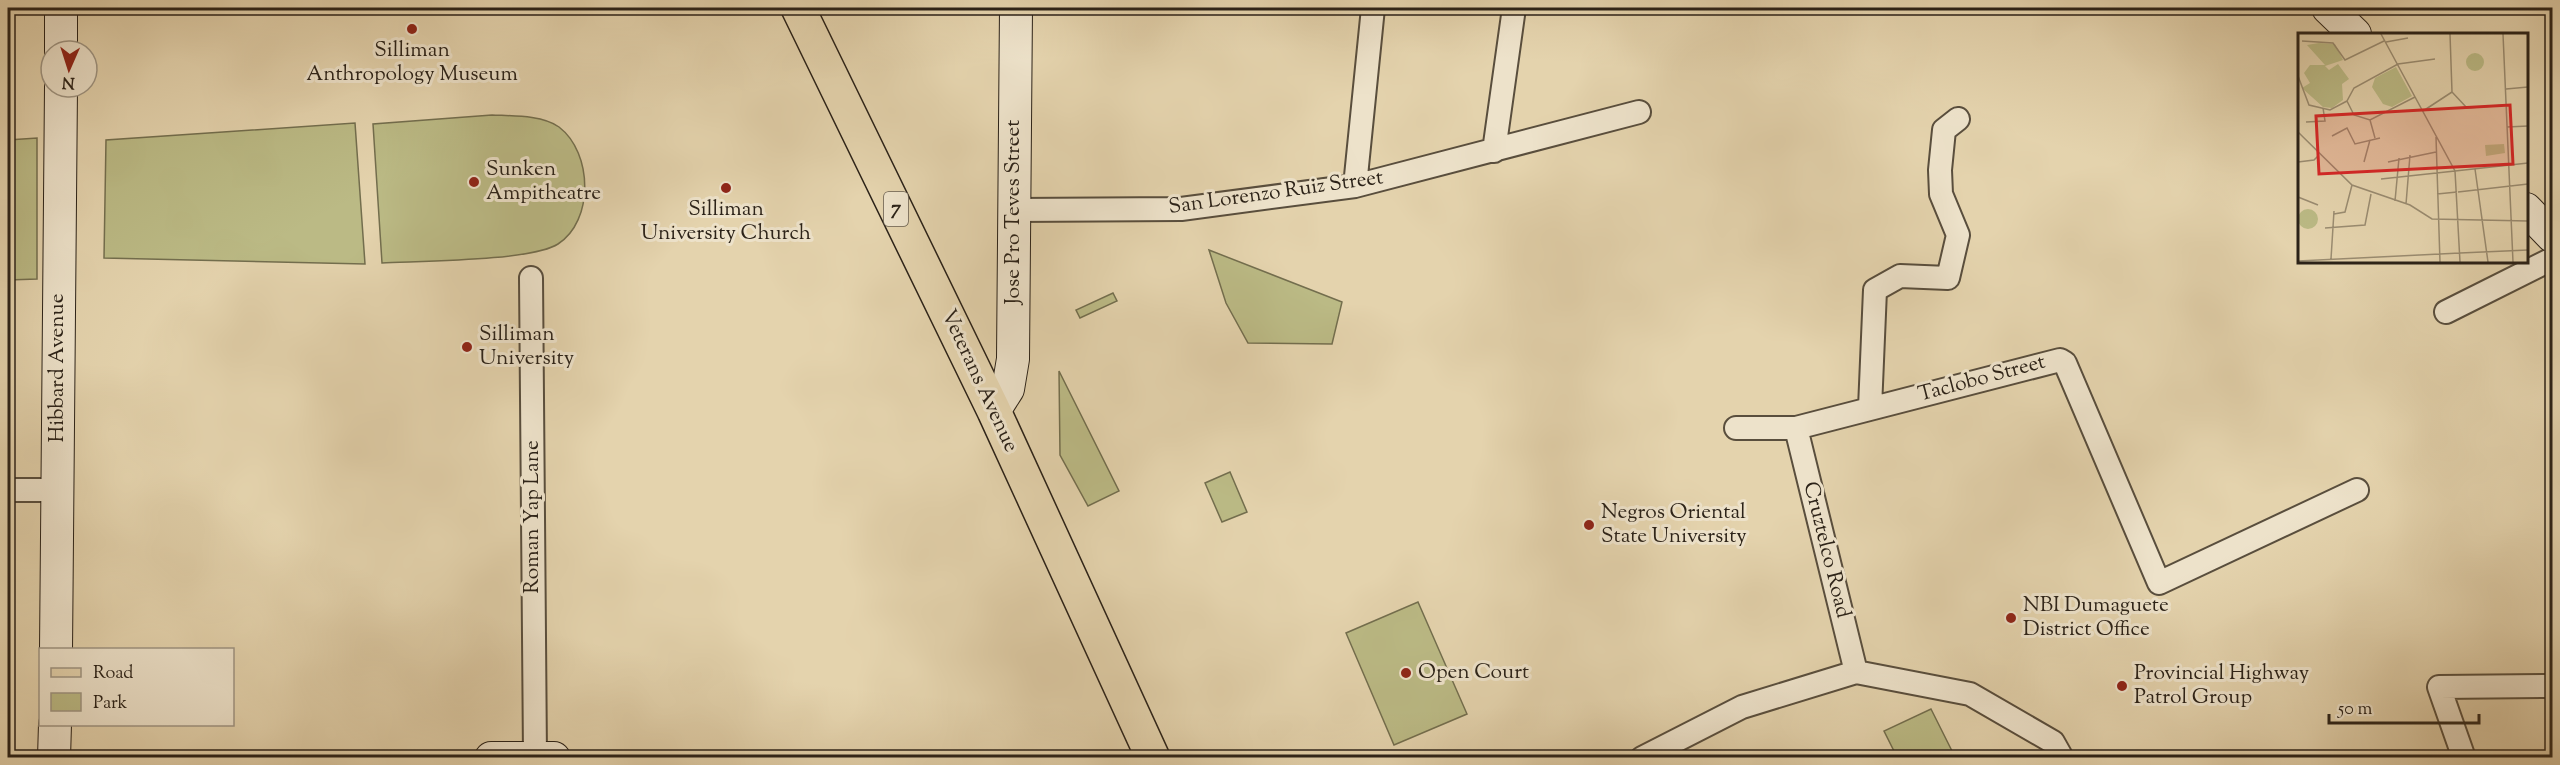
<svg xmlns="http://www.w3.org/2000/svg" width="2560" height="765" viewBox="0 0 2560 765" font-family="'Sorts Mill Goudy',serif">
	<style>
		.green { fill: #bbba85; stroke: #736e4e; stroke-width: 1.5 }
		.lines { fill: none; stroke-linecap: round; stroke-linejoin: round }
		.street-casing { stroke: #594e3d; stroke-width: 26 }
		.secondary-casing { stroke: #2b2218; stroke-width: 34 }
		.primary-casing { stroke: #2b2218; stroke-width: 36 }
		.street { stroke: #ede2ca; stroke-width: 22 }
		.secondary { stroke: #ede2ca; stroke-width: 32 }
		.primary { stroke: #e4d3ad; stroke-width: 33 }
		.poi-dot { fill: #8f2418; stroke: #ede2ca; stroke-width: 2 }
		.labels { text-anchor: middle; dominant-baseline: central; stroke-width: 6; stroke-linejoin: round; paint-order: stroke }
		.shield { fill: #ede2ca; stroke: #655c4d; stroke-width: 1.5 }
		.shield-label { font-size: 20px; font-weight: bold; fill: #2b2218 }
		.poi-label { font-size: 21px; fill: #2b2218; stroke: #ede2ca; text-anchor: start }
		.street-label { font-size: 21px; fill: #2b2218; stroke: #ede2ca }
		.inset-road { fill: none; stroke: #9a8c71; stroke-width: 1.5 }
		.view { fill: #d62828; fill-opacity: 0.15; stroke: #d62828; stroke-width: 3 }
		.inset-edge { fill: none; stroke: #2b2218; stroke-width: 3 }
	</style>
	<rect width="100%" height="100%" fill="#e4d3ad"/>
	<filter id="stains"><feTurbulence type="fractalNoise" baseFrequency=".00333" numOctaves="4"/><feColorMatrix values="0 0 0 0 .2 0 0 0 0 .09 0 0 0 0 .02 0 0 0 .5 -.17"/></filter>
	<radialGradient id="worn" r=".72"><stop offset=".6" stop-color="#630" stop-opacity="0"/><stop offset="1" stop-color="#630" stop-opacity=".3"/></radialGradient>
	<path class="green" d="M492,115c20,1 50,0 67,12 34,26 35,94 -1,117 -26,17 -139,17 -176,19l-9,-139z
		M355,123l10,141 -261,-6 2,-118z
		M37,138v141l-29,1v-140z
		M1209,250l133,52 -10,42 -84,-1 -22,-40z
		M1113,293l4,8 -37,17 -4,-8z
		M1059,371l60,120 -31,15 -28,-51z
		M1230,472l17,40 -25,10 -17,-39z
		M1418,602l49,112 -73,31 -48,-112z
		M1931,709l24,48h-58l-13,-26z"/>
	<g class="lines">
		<g class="street-casing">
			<path id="street" d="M1494,151l20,-143
				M1355,186l18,-178
				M1013,210l168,-1 174,-23 284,-74
				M531,278l4,478
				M2446,312l106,-53
				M1870,408l5,-118 25,-14 48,2 10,-43 -17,-41 -1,-24 4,-40 14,-11
				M1736,428h60l264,-68 5,3 94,220 198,-93
				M1796,428l60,244
				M8,490h50
				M1642,758l100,-51 114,-35 114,22 83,48 9,16
				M2464,758l-25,-71 113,-1"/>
		</g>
		<g class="secondary-casing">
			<path id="secondary" d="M2328,8l27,26
				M61,51v-43
				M2526,209l26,27
				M994,411l14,-22 5,-30 3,-351
				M56,650l5,-563
				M54,758l1,-34
				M491,758h63"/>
		</g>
		<g class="primary-casing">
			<path id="primary" d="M798,8l196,403 159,347"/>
		</g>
		<use href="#street" class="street"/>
		<use href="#secondary" class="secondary"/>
		<use href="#primary" class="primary"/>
	</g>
	<g class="poi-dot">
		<circle cx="412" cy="29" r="6"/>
		<circle cx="474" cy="182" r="6"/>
		<circle cx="726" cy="188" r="6"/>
		<circle cx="467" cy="347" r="6"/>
		<circle cx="1589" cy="525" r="6"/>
		<circle cx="2011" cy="618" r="6"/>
		<circle cx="1406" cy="673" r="6"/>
		<circle cx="2122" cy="686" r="6"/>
	</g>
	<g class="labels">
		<rect class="shield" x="884" y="192" width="24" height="34" rx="4.5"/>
		<g class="shield-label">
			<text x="896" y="209">7</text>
		</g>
		<g class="poi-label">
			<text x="412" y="51" text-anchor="middle">Silliman<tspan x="412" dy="24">Anthropology Museum</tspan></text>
			<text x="486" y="170">Sunken<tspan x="486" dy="24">Ampitheatre</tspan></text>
			<text x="726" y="210" text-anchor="middle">Silliman<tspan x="726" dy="24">University Church</tspan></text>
			<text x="479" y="335">Silliman<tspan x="479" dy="24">University</tspan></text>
			<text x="1601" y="513">Negros Oriental<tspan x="1601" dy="24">State University</tspan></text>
			<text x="2023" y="606">NBI Dumaguete<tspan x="2023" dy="24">District Office</tspan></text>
			<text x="1418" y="673">Open Court</text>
			<text x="2134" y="674">Provincial Highway<tspan x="2134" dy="24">Patrol Group</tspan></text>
		</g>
		<g class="street-label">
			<text transform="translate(1276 193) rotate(-8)">San Lorenzo Ruiz Street</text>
			<text transform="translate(1014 212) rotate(-90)">Jose Pro Teves Street</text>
			<text transform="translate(58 368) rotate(-90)">Hibbard Avenue</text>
			<text transform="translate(1982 379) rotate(-15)">Taclobo Street</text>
			<text transform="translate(979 381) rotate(65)">Veterans Avenue</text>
			<text transform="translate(533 517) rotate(-90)">Roman Yap Lane</text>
			<text transform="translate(1826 550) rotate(76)">Cruztelco Road</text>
		</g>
	</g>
	<g transform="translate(2298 33)">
		<rect width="230" height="230" fill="#e4d3ad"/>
		<path d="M21,10l16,1 8,16 -18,6 4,4 9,-6 11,15 -7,5 1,16 -11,8 -9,-1 -21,-19 8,-5 -6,-10 6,-8h15l-18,-20zM168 29a9 9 0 1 1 18 0a9 9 0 1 1-18 0ZM98,34l16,29 -20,11 -9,-3 -11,-17 3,-9zM206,111l1,9 -19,3 -1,-11zM0 186a10 10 0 1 1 20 0a10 10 0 1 1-20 0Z" fill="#bbba85"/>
		<path class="inset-road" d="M83,1l74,137 5,91M152,1l2,58 15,16 39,-3M205,1l10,228M4,8l31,2 12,17 39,-19M88,9l22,-4M0,43l11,29 21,5 17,-9M208,56l22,-2M117,64l-45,23 -16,-5 -7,-14 7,-13 44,-24 37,-5M125,78l29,-19M72,87l5,18M8,89l19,-1 -2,-13M209,94l21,-1M0,99l54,53 58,20 22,14 96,2M34,103l15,-8 8,16 25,-6M138,104l4,125M0,129l16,-2 4,-4M66,129l6,-22M90,129l48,-10M177,136l13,93M157,138l73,-8M83,146l74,-8M160,159l70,-8M139,161l20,-2M0,164l20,8M97,168l4,-43M108,171l4,-49M36,181l11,-2 7,-27M27,195l40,-3 6,-31M162,220l68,-3M33,226l3,-48M0,228l162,-8"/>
		<path class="view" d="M212,72l3,59 -194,10 -3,-58z"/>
		<rect width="230" height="230" class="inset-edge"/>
	</g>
	<rect width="2560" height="765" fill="none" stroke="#e4d3ad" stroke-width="30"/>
	<rect x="9" y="9" width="2542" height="747" fill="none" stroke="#2b2218" stroke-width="3"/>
	<rect x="15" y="15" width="2530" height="735" fill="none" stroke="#2b2218" stroke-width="1.5"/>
	<rect x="39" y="648" width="195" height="78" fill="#ede2ca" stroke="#9f9583" stroke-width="1.5"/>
	<rect x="51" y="668" width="30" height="9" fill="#e4d3ad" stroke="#9f9583" stroke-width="1.5"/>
	<text x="93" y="678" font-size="18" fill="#2b2218">Road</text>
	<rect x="51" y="693" width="30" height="18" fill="#bbba85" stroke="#9f9583" stroke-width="1.5"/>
	<text x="93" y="708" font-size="18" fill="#2b2218">Park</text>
	<g transform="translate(69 69) rotate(183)"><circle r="28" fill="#ede2ca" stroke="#9f9583" stroke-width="1.5"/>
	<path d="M0-4.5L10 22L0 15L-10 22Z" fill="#8f2418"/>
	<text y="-9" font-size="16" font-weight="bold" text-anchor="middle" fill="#2b2218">N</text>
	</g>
	<path d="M2329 714v9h150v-9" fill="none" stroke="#2b2218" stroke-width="3"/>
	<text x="2338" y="714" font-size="18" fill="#2b2218" stroke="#ede2ca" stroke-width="4.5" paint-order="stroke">50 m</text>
	<rect width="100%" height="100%" filter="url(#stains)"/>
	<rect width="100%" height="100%" fill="url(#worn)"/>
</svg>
